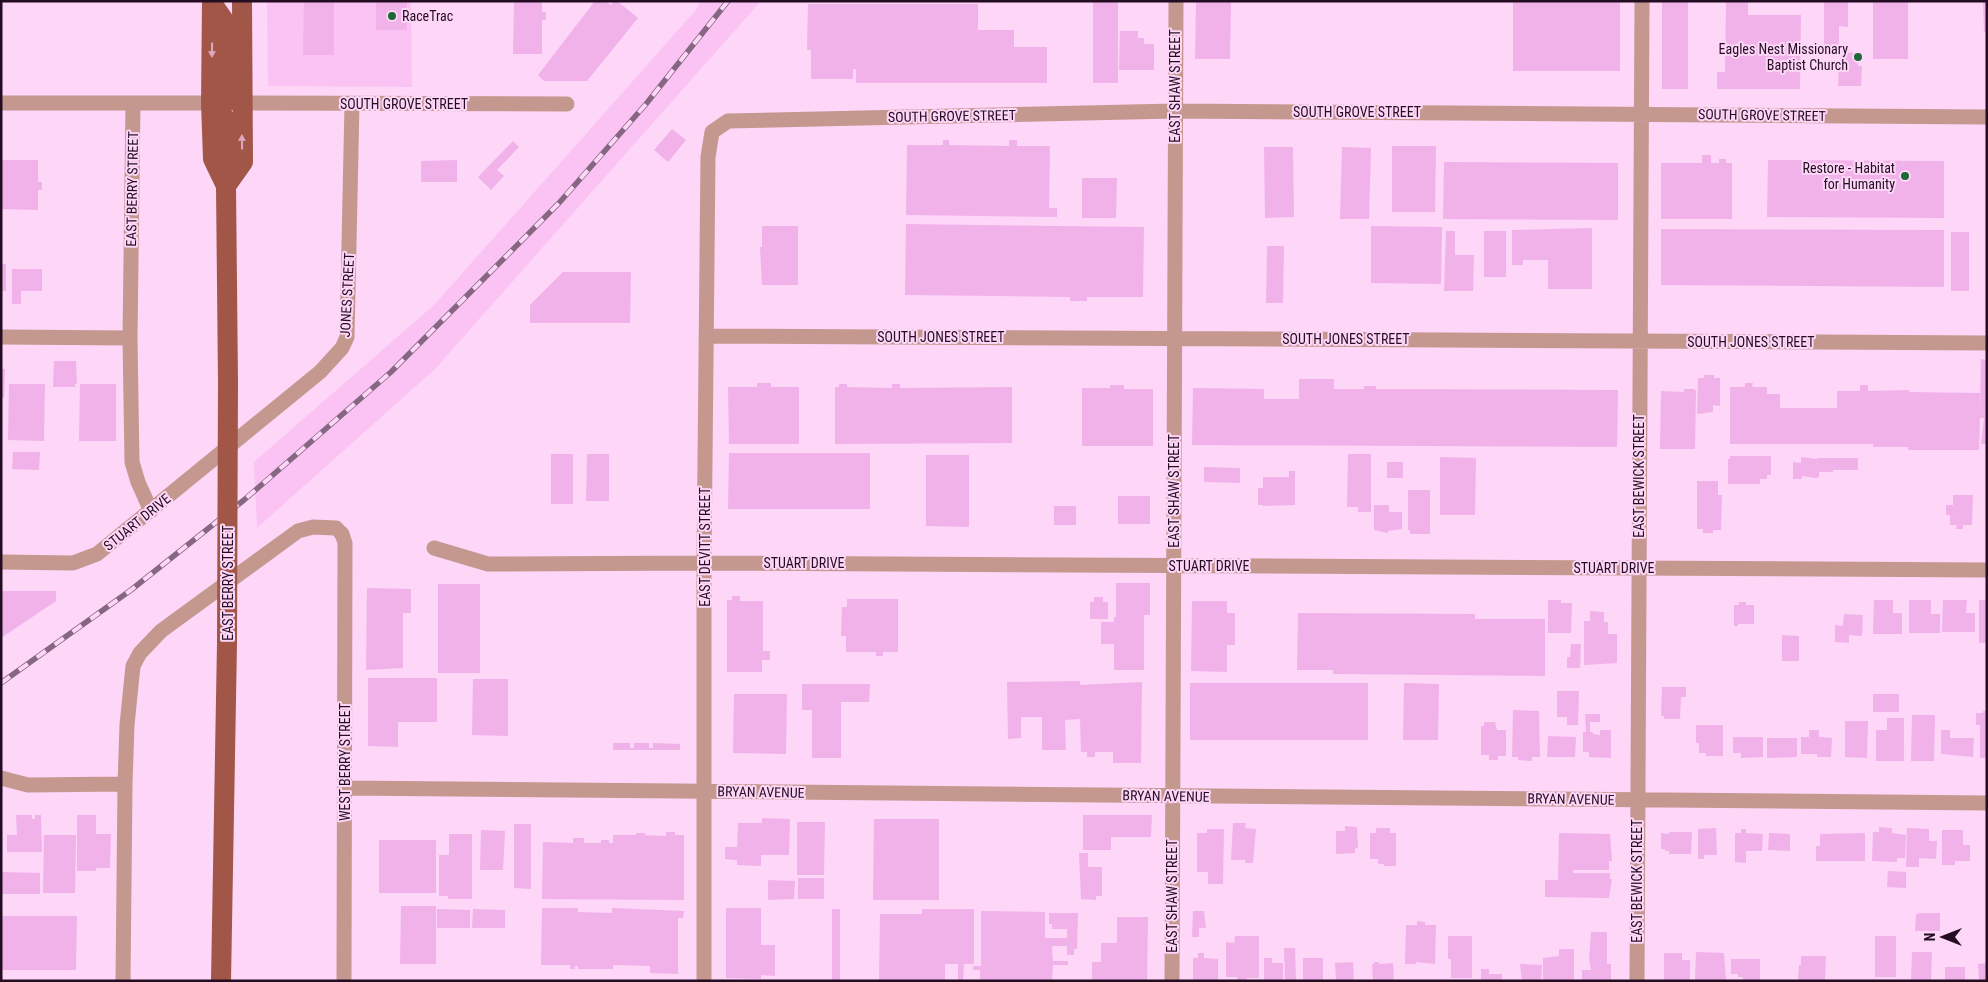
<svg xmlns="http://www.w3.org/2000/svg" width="1988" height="982" viewBox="0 0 1988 982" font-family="'Roboto Condensed',sans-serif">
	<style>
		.built { fill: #fbc3f3 }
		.building { fill: #f1b2e9 }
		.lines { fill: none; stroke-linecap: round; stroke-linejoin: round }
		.minor { stroke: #c5988f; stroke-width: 15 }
		.major { stroke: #a25648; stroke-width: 20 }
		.rail-casing { stroke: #856782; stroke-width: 5.5 }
		.rail { stroke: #fdd6f8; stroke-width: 4; stroke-dasharray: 11; stroke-linecap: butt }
		.major-bridge { stroke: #a25648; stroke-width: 20 }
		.oneway { fill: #dda9ba }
		.poi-dot { fill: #1c6837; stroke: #fdd6f8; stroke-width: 2 }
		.labels { text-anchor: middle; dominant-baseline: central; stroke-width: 4; stroke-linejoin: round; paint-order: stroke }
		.poi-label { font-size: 14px; fill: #240d22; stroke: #fdd6f8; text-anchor: end }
		.street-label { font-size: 14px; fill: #240d22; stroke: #fdd6f8 }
	</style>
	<rect width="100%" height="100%" fill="#fdd6f8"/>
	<path class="built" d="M267,1h144l1,86 -144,-1z
		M701,1h60l-326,368 -178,159 -3,-66 180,-157 261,-294z"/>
	<path class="building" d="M304,1h30v54h-31z
		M376,1h31v29h-31z
		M514,1h28v11h4v8h-4v34h-29z
		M595,1h10l6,4 3,-4h3l21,17 -51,63h-43l-6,-6z
		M1093,1h25v82h-25z
		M1513,1h107v70h-107z
		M1726,1h22v14h53l-1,74h-83v-17h8z
		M1196,2h35l-1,57h-35z
		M1662,2h26v87h-26z
		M1824,2h24v25l-9,-1v19h-15z
		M1873,2h35v57h-35z
		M1983,2h4v30h-3z
		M808,4h170v26h36v17h33v36h-191v-14h-3v10h-42v-29h-4z
		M1120,31h18v7h6v6h10v26h-35z
		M1841,52l17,1v13h4l-1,20h-23l1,-20h2z
		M672,129l14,11 -18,22 -14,-12z
		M943,140h6v5l60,1v-6h8v6h33l-1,62h8v9l-151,-2 1,-70h36z
		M513,141l6,6 -22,23 7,6 -13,14 -13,-13z
		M1392,146h44l-1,66h-43z
		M1264,147h29l1,70 -29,1z
		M1342,147l29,1 -2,71h-29z
		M1702,155h9v8h8v-4h7v4h6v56h-71v-56h41z
		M1,160h37v22h4v8h-4v20l-37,-1z
		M457,160v22h-36v-21z
		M1768,160l176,1v57l-177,-1z
		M1444,162l174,1v57l-175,-1z
		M1082,178h35l-1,40h-34z
		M906,224l238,3 -1,70h-56v4h-17v-4l-165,-2z
		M762,226h36v59h-36l-2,-38h2z
		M1371,226l71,1 -1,57 -70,-1z
		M1592,228v61h-44v-29h-25v5h-11v-35z
		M1661,229l283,1v57l-283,-2z
		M1446,231h9v24h19l-1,36h-29z
		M1484,231h22v46h-22z
		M1951,232h18v59h-18z
		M1267,246h17l-1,57h-17z
		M1,264h5v27h-5z
		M12,269h30v22h-21v13h-9z
		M563,272h68l-1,51h-100v-18z
		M1981,359l6,1v84h-6l3,-26h-4l-1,32h-71v-3h-35v-3h-143v-57h15v-4h8l-1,4h15v7h13v14h57v-17h23v-6h8v6l41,-1v2l71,1v21z
		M54,361h22l1,23h-2v3h-22z
		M1,369h4l-1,29h-3z
		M1704,375h10v3h6v28l-7,-1v7l-16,2 1,-36h6z
		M1299,379h35v10h30v-3h12v3l242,1 -1,57 -425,-2 1,-57 71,1v10h35z
		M757,383h14v4h28v57h-70l-1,-57h29z
		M9,384h36l-1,57 -36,-1z
		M80,384h36v57h-37z
		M839,384h8v3l45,1v-4h8v4l112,-1v56l-177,1v-57h4z
		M1110,385h14v4h29v57h-71v-58h28z
		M1684,389h10l2,2 -1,58h-35l1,-58 23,1z
		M13,452h27l-1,18 -27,-1z
		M729,453h141v56h-142z
		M551,454h22v50h-22z
		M587,454h22v47h-23z
		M1348,454h23v58h-13v-5h-11z
		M926,455h43v72l-43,-1z
		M1730,456h41v19h-4v4h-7v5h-32v-25h2z
		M1440,457l36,1 -1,57h-35z
		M1801,457l16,2v-1h41v12h-25v2h-14v5l-4,1 -13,-2v3h-9v-17l8,1z
		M1387,462h16v16h-16z
		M1204,467l36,1v15l-36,-1z
		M1289,471h6v34l-32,1v-1h-5v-17h5v-11h26z
		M1697,481h21v14h4l-1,35h-8v3h-10v-4h-6z
		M1408,490h22v44h-20v-4h-2z
		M1953,495h20l-1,30h-9v4h-7l1,-4h-7v-10h-4v-10h7z
		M1118,496h32v28h-32z
		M1374,505h15v7h13v17l-14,2v2l-14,-3z
		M1054,506h22v19h-22z
		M1116,583h34v32h-6v55h-30v-26h-13v-22h13v-5h2z
		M438,584h42v89h-42z
		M367,588l44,1v24h-8v55l-37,2z
		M1,591h55v10l-55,37z
		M732,596h8v5h23v50h7v9h-8v12h-35v-72h5z
		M1094,597h9v5h5v17h-18v-17h4z
		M847,599h51v53h-15v4h-7v-4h-30v-16h-5l1,-29h5z
		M1548,600h13v3h11l-1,30h-23z
		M1874,600h19v13h9v21h-29z
		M1909,600h22v14h9v19h-31z
		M1943,600h24l-1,13h9v19h-33z
		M1979,600h8v43h-8z
		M1192,601h35v12h8v32h-8v27l-36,-1z
		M1739,602h7v3h8v19h-16v2h-4v-21h5z
		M1590,611l14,1v10h4v12h9v29l-33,2v-44h6z
		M1298,613l177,1v5h70v57l-212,-2v-4h-36z
		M1844,614l19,1 -1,21 -13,-1v8l-14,-1v-17l8,1z
		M1782,635l17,1v25h-17z
		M1571,644h10l-1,24h-13v-11h3z
		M368,678h69v44h-39v25l-30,-1z
		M473,679h35v57l-36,-1z
		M1080,681v4l62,-3 -1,81h-28v-11h-18v5h-8v-5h-6l-1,-33 -15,1 1,30h-24v-33h-21v21l-13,1 -1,-57z
		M1190,683h178v57h-178z
		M1404,683l35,1 -1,56h-35z
		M802,684h68l-1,18h-28v56h-29v-48h-10z
		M1662,687h24v10h-5l-1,22h-16v-3h-3z
		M1557,691h22l-1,34h-11v-8h-10z
		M734,694h53l-1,60 -53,-1z
		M1873,694h26v18h-26z
		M1513,710l26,1 1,46h-8v4l-14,-1v-3h-6z
		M1983,711h4v47h-7v-33h-4v-12h7z
		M1585,714h15v8h-10v10h3v2l7,1v-5h11v28l-22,-1v-5h-6v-20h3z
		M1912,715h23l-1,46h-23z
		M1887,718h17v43h-28v-31h11z
		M1845,721h23l-1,37 -22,-1z
		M1484,722h11l2,8h9v26h-8v4h-9v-5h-8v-29h3z
		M1696,725h27v31h-17v-3h-7v-10h-3z
		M1809,730h10v7l13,1 -1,19h-14v-3h-16v-17h8z
		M1941,730h9v8h24l-1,19 -32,-3z
		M1548,736l28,1 -1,20h-28z
		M1733,737h30v20l-22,1v-5h-8z
		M1767,738h30v19l-30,1z
		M613,743h17v5h4v-5h15v5h4v-5l27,1v6h-67z
		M16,815h16v4h3v-4h6l1,37h-35v-17h10z
		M77,815h19v19h15l-1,34h-14v3h-19z
		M1083,815h69l-1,22h-40v13h-28z
		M762,818l28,1 -1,36h-28v11l-24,-1v-5l-12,-1v-12h12l1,-24h24z
		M874,819h65v81h-66z
		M797,822h28l-1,53h-27z
		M1233,823h13l-1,5 11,1 -3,34h-8v-3h-14z
		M514,824h17v65l-17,-1z
		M1345,826l12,1 1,21h-3v5l-19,1v-23h9z
		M1879,827l13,1v5l14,2 -1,23h-8v4l-25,-1 1,-29h6z
		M1376,828h14v5h6v33h-12v-2h-6v-5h-8v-26h6z
		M1716,828l1,27h-13v4h-6v-30z
		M1907,828l22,1v12h8l-1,18 -17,-1v9h-13z
		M1207,829h17l-1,55h-15v-12h-11v-39h10z
		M1741,829h5v4l17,1 -1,17h-16v12l-11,-1v-29h6z
		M481,830l24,1 -2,39h-23z
		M1942,830h21v15h7v16h-15v4h-13z
		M666,832h9v3h9v65l-142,-1 1,-57 30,1v-5h11v5h17v-3h8v3h4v-8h23v-2h9v2l21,1z
		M1669,832h23l-1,22h-22v-3h-4v-2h-4v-16l8,1z
		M1559,833l51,1 2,27h-3v9h-36v3h37v6h2l-3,19 -64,-1v-17h13z
		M1769,833l21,1v17l-22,-1z
		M1865,833v28h-49v-15h4v-12z
		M449,834h23v65h-24v-3h-9v-41h10z
		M44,835h32l-1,58h-32z
		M379,840h57v53h-57z
		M1079,853h9v14h14v29h-6v4l-15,-1z
		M1888,871l18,1v16l-19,-1z
		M1,872l39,1v21h-39z
		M798,878h26v21h-26z
		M768,880l27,1 -1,18 -26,1z
		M401,906h35v58h-36z
		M542,908h36v4l34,1v-5l72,3 -1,7h-5v56l-28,-1v-7l-37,-1v4h-35v-3h-3v3h-5v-4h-29z
		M726,908h35v37h14v31l-14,-1v4l-35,-1z
		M437,909l33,1v18h-33z
		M473,909l32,1v18h-33z
		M832,909h8v72h-8z
		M922,909h52v55h-10l-1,17h-5v-17h-13v16l-66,1 1,-67h42z
		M981,911l64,1v26h22v-9h-15v-5h-3v-11h29l-1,36h-3v6h-7v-9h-15l1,15h15v4h-15l-1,16h-72v-11h-7v-4h8z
		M1193,911h11l2,17h-7v9h-7z
		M1922,913h18v18h-25l1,-17z
		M1,916h76l-1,54h-75z
		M1117,917h31l-1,64h-55v-19h9v-19h16z
		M1417,921l8,1v3h11l-1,39 -19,-2v2h-11l1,-39h11z
		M1591,932h16v32h4v17h-29v-11h9l-2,-11z
		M1235,936h24v42h-12v3h-10v-4h-11v-35l8,1z
		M1448,936h24v42h-21v-19h-3z
		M1875,936h21v41h-21z
		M1284,948h11l1,33h-11z
		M1559,949h15v32h-31v-23l16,-2z
		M1696,952l28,1 2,28h-31z
		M1912,952h20l-1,29h-20z
		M1198,953h6v5l14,1v22h-25v-23h5z
		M1664,953h18v7h8v21h-26z
		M1801,956h25l-1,25 -27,-1 1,-15h2z
		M1264,958h8v5h11v18h-19z
		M1303,958h20v23h-20z
		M1731,959h29v22h-17v-4h-5v-3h-7z
		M1353,962l1,19h-18l-1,-18z
		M1374,962h5v2l14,-1 1,18h-21l-1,-17h2z
		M1987,963v18h-8l-1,-17z
		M1520,964l22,1 -1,16h-19z
		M1945,967h20v14h-20z
		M1481,969h8v5h13v7h-21z"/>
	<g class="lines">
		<path class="minor" d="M1,103h210
			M133,103l-3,235 2,124 6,20 13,29
			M242,103l325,1
			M706,336l1281,7
			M1,337l129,1
			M434,548l54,16 216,-1 1283,7
			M1,562l72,1 24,-9 223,-182 22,-24 5,-11 5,-233
			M1,778l27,7 97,-1
			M345,788l1642,15
			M123,981l2,-197 2,-59 6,-59 7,-13 21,-22 137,-100 15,-4 23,1 6,6 3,9 -1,438
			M704,981v-418l4,-406 4,-25 16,-11 447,-10 812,6
			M1172,981l4,-980
			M1637,981l5,-980"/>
		<path class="major" d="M212,1l-1,102 2,56 13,27 2,196
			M214,6l9,13 3,9v60c3,10 6,12 16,15
			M211,103l8,5 7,13 3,60
			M226,186l17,-24 -1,-161
			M221,981l6,-338"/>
		<g class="rail-casing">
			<path id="rail" d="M1,683l130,-93 113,-90 147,-128 168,-169 87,-99 82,-103"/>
		</g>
		<use href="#rail" class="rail"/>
		<path class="major-bridge" d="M227,643l1,-261"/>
	</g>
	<defs><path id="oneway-solid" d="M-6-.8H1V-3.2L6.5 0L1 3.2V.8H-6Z" transform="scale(1.25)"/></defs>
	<g class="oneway">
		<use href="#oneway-solid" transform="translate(212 50) rotate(91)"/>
		<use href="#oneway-solid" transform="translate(242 142) rotate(-91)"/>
	</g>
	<g class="poi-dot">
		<circle cx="392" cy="16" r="5"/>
		<circle cx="1858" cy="57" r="5"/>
		<circle cx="1905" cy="176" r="5"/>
	</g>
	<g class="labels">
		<g class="poi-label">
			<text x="402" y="16" text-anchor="start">RaceTrac</text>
			<text x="1848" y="49">Eagles Nest Missionary<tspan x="1848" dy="16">Baptist Church</tspan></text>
			<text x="1895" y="168">Restore - Habitat<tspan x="1895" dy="16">for Humanity</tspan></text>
		</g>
		<g class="street-label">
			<text transform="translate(1175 86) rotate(-90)">EAST SHAW STREET</text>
			<text x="404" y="104">SOUTH GROVE STREET</text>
			<text x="1357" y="112">SOUTH GROVE STREET</text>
			<text transform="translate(1762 115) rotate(1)">SOUTH GROVE STREET</text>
			<text transform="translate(952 116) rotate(-1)">SOUTH GROVE STREET</text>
			<text transform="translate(132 189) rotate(-89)">EAST BERRY STREET</text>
			<text transform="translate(347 295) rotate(-87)">JONES STREET</text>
			<text x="941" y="337">SOUTH JONES STREET</text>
			<text x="1346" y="339">SOUTH JONES STREET</text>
			<text x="1751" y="342">SOUTH JONES STREET</text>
			<text transform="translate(1639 476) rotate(-90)">EAST BEWICK STREET</text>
			<text transform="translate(1174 491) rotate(-90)">EAST SHAW STREET</text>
			<text transform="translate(137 522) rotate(-39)">STUART DRIVE</text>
			<text transform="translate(705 547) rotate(-90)">EAST DEVITT STREET</text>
			<text x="804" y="563">STUART DRIVE</text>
			<text x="1209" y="566">STUART DRIVE</text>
			<text x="1614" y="568">STUART DRIVE</text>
			<text transform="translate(228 583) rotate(-90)">EAST BERRY STREET</text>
			<text transform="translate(345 762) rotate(-90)">WEST BERRY STREET</text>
			<text transform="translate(761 792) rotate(1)">BRYAN AVENUE</text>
			<text transform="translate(1166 796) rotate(1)">BRYAN AVENUE</text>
			<text transform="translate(1571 799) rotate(1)">BRYAN AVENUE</text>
			<text transform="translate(1637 881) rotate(-90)">EAST BEWICK STREET</text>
			<text transform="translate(1172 896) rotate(-90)">EAST SHAW STREET</text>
		</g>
	</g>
	<rect width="1988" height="982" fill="none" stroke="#240d22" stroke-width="5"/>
	<g transform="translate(1943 937) rotate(270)" stroke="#fdd6f8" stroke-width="4" paint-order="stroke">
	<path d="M0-4L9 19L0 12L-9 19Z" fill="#240d22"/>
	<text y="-8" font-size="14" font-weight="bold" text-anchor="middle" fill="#240d22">N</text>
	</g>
</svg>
